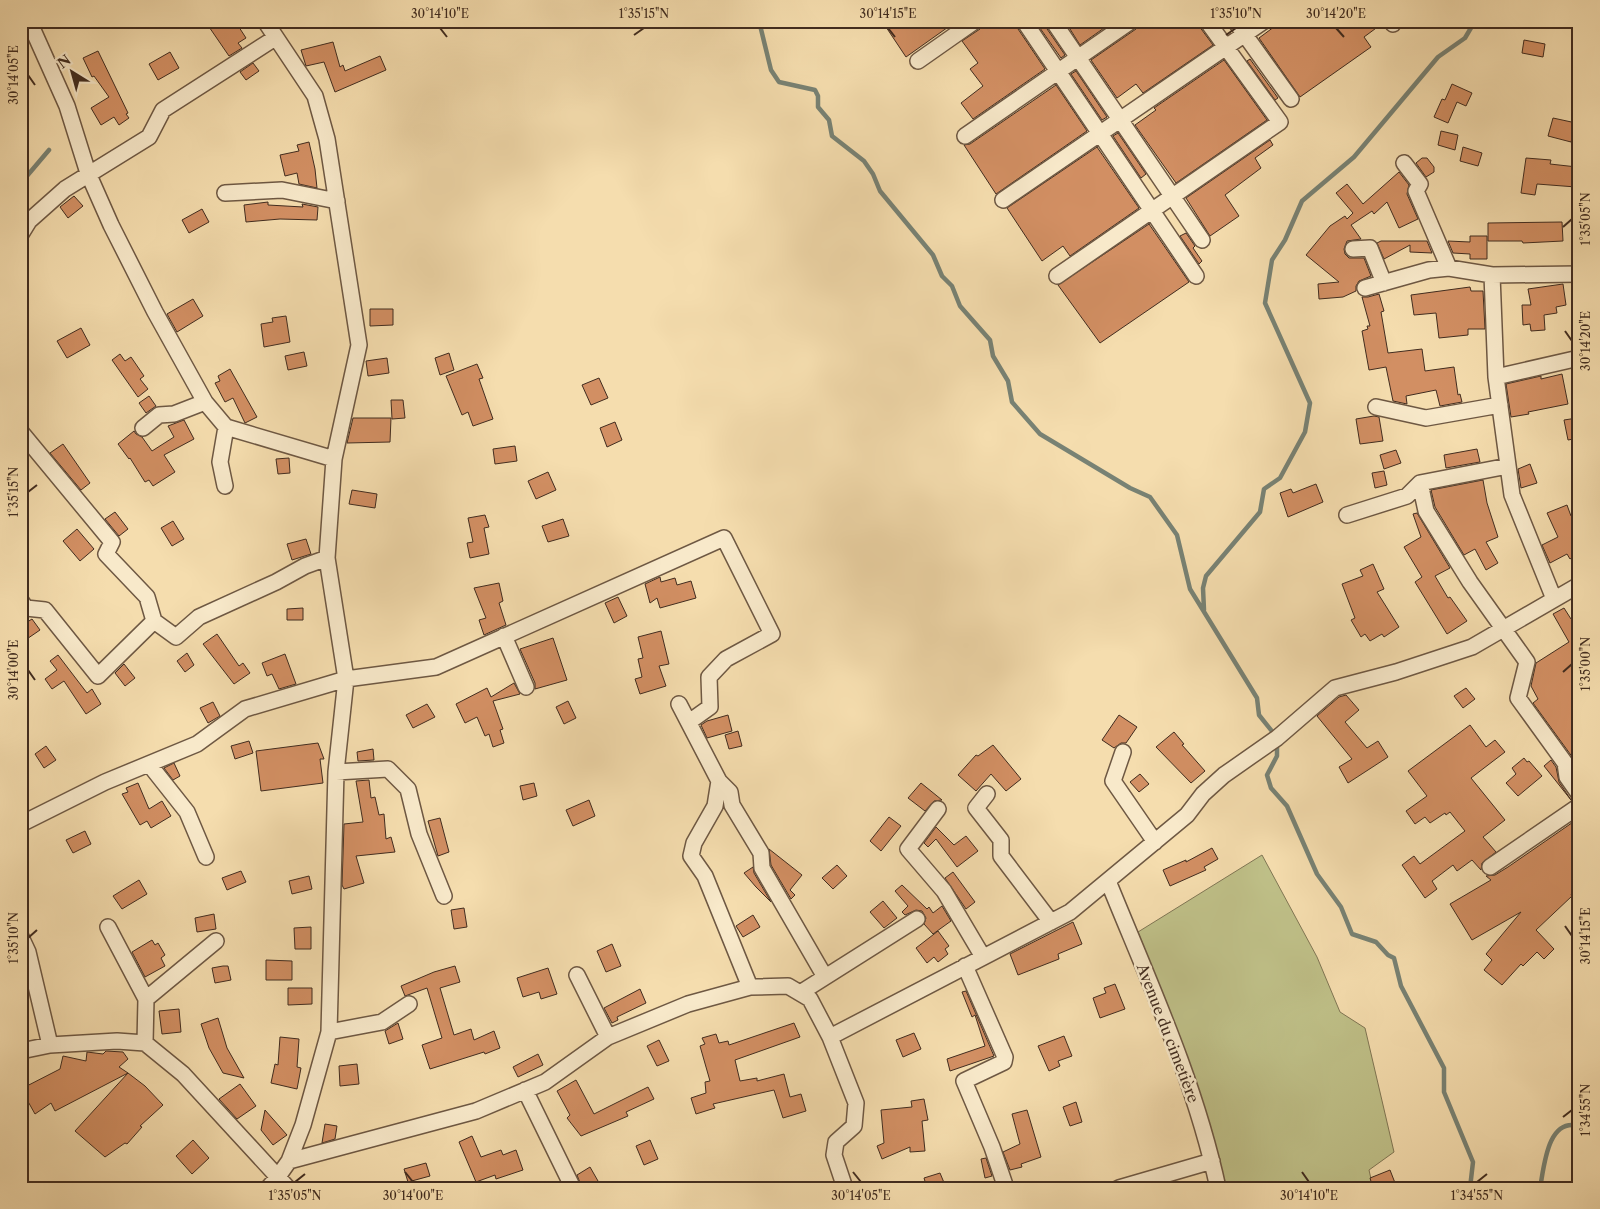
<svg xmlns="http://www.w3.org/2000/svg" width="1600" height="1209" viewBox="0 0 1600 1209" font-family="'Libre Caslon Text',serif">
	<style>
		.green { fill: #bfc088; stroke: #807654 }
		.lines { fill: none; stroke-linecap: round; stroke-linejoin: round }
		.stream { stroke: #788274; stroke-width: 4.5 }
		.building { fill: #d28f63; stroke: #412c1f }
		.minor-casing { stroke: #6e5843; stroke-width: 18 }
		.minor { stroke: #f8e9ca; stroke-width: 15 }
		.ticks { fill: none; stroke: #412c1f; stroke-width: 2 }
		.labels { text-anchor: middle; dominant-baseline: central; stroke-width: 5; stroke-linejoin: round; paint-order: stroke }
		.street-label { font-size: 15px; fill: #412c1f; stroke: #f8e9ca }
		.neatline { fill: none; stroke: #412c1f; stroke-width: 2 }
		.ticks-label { font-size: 12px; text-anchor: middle; fill: #412c1f }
	</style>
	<rect width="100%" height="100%" fill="#f5ddae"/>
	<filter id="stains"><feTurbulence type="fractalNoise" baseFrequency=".004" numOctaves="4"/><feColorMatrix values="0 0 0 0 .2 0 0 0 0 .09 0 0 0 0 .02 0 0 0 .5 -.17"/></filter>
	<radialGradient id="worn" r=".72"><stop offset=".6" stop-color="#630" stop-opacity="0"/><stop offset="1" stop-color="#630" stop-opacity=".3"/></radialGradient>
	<path class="green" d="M1262,855l55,102 23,55 25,16 29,124 -25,18 4,18h-151l-26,-103 -58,-153z"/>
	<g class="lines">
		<path class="stream" d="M759,21l12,49 8,12 36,8 3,6v11l11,13 3,16 32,25 9,13 7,17 53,64 9,21 10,10 8,20 30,34 3,16 15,25 4,21 28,32 90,54 20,9 27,38 13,54 67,109 2,17 16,20
			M21,183l28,-33
			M1204,610l-1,-22 3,-12 54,-64 4,-23 16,-11 25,-46 5,-29 -45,-100 7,-43 13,-20 17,-39 52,-44 84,-100 27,-19 10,-17
			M1277,742v14l-10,19 4,13 16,18 30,68 24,33 11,27 24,8 12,13 6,3 7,28 43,82v24l29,70 -3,26
			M1540,1188c4,-20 7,-71 39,-62"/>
	</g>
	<path class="building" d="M205,21h30l11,17 -8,5 4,5 -13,8z
		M882,21h76l-6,5 -1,-1 -45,32z
		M984,21h31l1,5 29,43 -72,50 -12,-16 22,-17 -13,-17 8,-6 -16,-22 18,-12z
		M1035,21h9l1,5 20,29 -4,3z
		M1065,21h49l-34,24z
		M1140,21h58l1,5 14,19 -70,48 -7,-9 -19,14 -26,-38 45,-31z
		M1282,21h101v2l-19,14 7,10 -71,50 -41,-59z
		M1524,40l21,4 -2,13 -21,-4z
		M333,42l7,25 3,-2 2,6 35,-15 6,14 -51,22 -11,-30 -18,4 -5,-16z
		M98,51l30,62 -2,1 3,4 -10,7 -5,-8 -13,8 -10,-17 18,-11 -15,-21 -2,1 -9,-19z
		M170,52l9,16 -21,12 -9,-16z
		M1250,59l28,39 -3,2 -28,-39z
		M1224,60l43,60 -91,63 -41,-58 21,-15 -2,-2z
		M253,63l6,8 -13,9 -6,-8z
		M1076,71l31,46 -5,3 -31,-46z
		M1452,84l20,9 -6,13 -9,-4 -9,21 -14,-6 8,-18 3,1z
		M1056,85l31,46 -91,63 -32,-49 6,-1z
		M1553,118l23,5 -5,19 -23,-6z
		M1441,131l17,4 -3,15 -17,-5z
		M1118,133l28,41 -5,4 -28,-42z
		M1270,140l3,5 -18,13 6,10 -36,27 14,21 -29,20 -24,-38z
		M309,142l6,27 2,19 -18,-4 -2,-11 -12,3 -5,-21 19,-4 -2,-6z
		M1097,147l42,61 -69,48 -7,-10 -21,15 -35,-53z
		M1463,147l19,6 -4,13 -18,-5z
		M1422,158h5l7,9v5l-8,5 -10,-14z
		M1526,158l25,2 -1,4 27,3 -1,20 -39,-3 -2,11 -14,-2z
		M1399,172l10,13 -2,9 11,25 -19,9 -12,-26 -13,12 -2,-3 -21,14 10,14 -14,2 -3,8 1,5 4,4h15l7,18 -12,5 -3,5v5l-13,6 -24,2 -1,-15 21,-2 -33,-27 24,-29 15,-10 2,3 6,-6 -17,-20 11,-9 16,20z
		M74,196l9,10 -15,12 -8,-11z
		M268,202v3l35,2 -1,-3 16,3 -1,13 -37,-1 -34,3 -2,-17z
		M202,209l7,13 -20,11 -7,-13z
		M1562,222l1,19 -40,2 -1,-2h-34v-18z
		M1149,224l40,58 -89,61 -42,-58z
		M1186,233l9,13 -2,2 9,13 -3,3 -19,-28z
		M1470,236h17v23h-17v-5l-17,-1 -5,-12 22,1z
		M1381,241h46l5,12 -22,-1v-7l-26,14 -7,-16z
		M1563,284l3,21 -10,2 1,6 -13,2 1,15 -14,1 -1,-7 -7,1 -1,-20h9l-3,-16z
		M1470,287l1,4h12l2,38h-17v6l-29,3 -3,-25 -22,2 -3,-20z
		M1379,294l5,17 -3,1 7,41 34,-4 3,22 29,-4 4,28 2,-1 2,8 -22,4 -4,-16 -30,6 1,8 -14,-3 -7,-34 -17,3 -7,-39 6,-2 -1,-3h3l-8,-29h6z
		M193,299l10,17 -26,16 -10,-18z
		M370,309h23v16l-23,1z
		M286,316l4,26 -26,5 -3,-23 12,-2 -1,-4z
		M81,328l9,17 -23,13 -10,-17z
		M304,352l3,14 -19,4 -3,-14z
		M449,353l5,17 -14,5 -5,-17z
		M120,354l5,7 6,-4 13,19 -4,3 8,10 -10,8 -26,-37z
		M387,358l2,15 -21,3 -2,-15z
		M477,364l6,14 -4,1 14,40 -20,7 -5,-14 -6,3 -16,-39z
		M230,369l27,48 -12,6 -12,-25 -8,4 -10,-19 5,-2 -2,-5z
		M1562,374l6,30 -40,8 1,2 -18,3 -5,-33 35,-8v3z
		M599,378l9,20 -17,7 -9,-20z
		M149,396l7,10 -10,7 -7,-10z
		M391,400h12l2,18 -13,1z
		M1374,416l5,1 4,24 -23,3 -4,-25z
		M353,418h38l-1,24 -43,1z
		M1577,418l2,20 -11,2 -4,-20z
		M184,420l10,19 -30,16 11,17 -22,14 -4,-6 -4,2 -15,-24 -1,1 -11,-15 16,-13 2,3 6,3 10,14 22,-14 -6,-11z
		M615,422l7,18 -15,7 -7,-19z
		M63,444l27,39 -9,7 -31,-37z
		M515,446l2,15 -22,3 -2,-15z
		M1477,449l3,13 -34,6 -2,-13z
		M1396,450l5,13 -17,6 -4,-14z
		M289,458l1,15 -12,1 -2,-15z
		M1530,464l7,19 -16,5 -3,-19z
		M1384,471l3,14 -12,3 -3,-15z
		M548,472l8,18 -20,9 -8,-18z
		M1483,480l4,23 11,34 -12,5 12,21 -12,7 -11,-21 -11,6 -29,-48 -4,-17z
		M1316,484l7,18 -35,15 -8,-24 11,-4 2,4z
		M352,490l25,4 -2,14 -26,-4z
		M1567,505l4,11 8,-5v42l-9,6 -3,-5 -17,9 -8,-18 16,-8 -11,-24z
		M115,512l13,17 -9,7 -14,-17z
		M1417,513l33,55 -15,8 13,22 2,-1 17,24 -20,13 -32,-52 7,-5 -18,-30 17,-10 -8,-23z
		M485,515l4,12 -5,1 5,26 -19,4 -3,-15 6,-1 -5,-24z
		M563,519l6,17 -21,6 -6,-16z
		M173,521l11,18 -12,7 -11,-18z
		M77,529l17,20 -14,12 -17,-20z
		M306,539l5,15 -19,6 -5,-16z
		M1373,564l11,25 -7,3 22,35 -15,10 -2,-3 -12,7 -5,-7 -4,3 -10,-17 4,-2 -13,-34 21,-8 -3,-6z
		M660,577l1,5 14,-4 2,7 14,-4 5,17 -36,10 -3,-10 -7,5 -5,-19z
		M499,583l4,18 -4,2 7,22 -22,10 -5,-15 7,-2 -12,-30z
		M618,597l9,19 -13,7 -9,-20z
		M303,608v12h-16v-11z
		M1564,608l7,11 8,-4v162l-3,-4 -3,-15 -40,-55 5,-4 -7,-13 5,-23 33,-21 -16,-28z
		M32,619l8,11 -19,13v-17z
		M661,631l8,33 -10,2 7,20 -26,8 -5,-15 7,-2 -4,-18 5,-1 -5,-21z
		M217,634l22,32 4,-3 7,10 -16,11 -31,-40z
		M553,638l14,42 -32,9v-6l-15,-34z
		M187,653l7,12 -9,7 -8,-11z
		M285,654l11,30 -17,5 -7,-15 -5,2 -5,-13z
		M58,655l29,38 5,-4 9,15 -15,10 -22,-33 -12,8 -7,-10 12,-9 -7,-9z
		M124,664l11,14 -10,8 -10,-13z
		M514,683l6,11 -27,7 10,28 -3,1 4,13 -11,4 -4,-13 -4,2 -8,-19 -12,6 -9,-19 31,-16 4,9z
		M1466,688l9,11 -12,9 -9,-12z
		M1346,695l13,15 -14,12 22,26 11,-7 10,16 -40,26 -9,-16 13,-8 -35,-43 22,-19z
		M568,701l8,17 -12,6 -8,-17z
		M213,702l7,14 -12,7 -8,-15z
		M427,704l8,13 -22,11 -7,-13z
		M728,715l4,16 -25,7 -6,-13 6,-4z
		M1119,715l18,12 -11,16h-5l-7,5 -12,-8z
		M1470,725l16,22 9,-7 10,12 -34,26 34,42 -22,17 13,15 -14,11 -1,7 -9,-10 -15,11 -4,-6 -21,16 5,8 -12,9 -23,-33 12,-9 6,8 45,-33 -15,-19 -4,3 -1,-2 -15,10 -5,-6 -10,7 -9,-13 21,-15 -19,-25z
		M738,731l4,15 -13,3 -4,-14z
		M1174,732l10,12 -2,1 23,26 -14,12 -35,-36z
		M249,741l4,12 -18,6 -4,-13z
		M318,743l6,16h-4l3,24 -62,8 -5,-40z
		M993,745l28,34 -15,12 -15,-17 -15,17 -18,-16 18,-20 2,1z
		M46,746l10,14 -12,8 -9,-14z
		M373,749l1,11 -16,1 -1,-9z
		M1524,758l3,4 2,-1 13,15 -24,20 -12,-13 10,-9 -4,-6z
		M1551,760l5,7 3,15 12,18 -27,-34z
		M174,763l6,13 -7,4 -9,-12z
		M1140,774l9,10 -10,8 -9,-10z
		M369,780l2,18 4,-1 4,18 5,-1 2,25 5,-2 4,15 -39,4 8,27 -20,6 -2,-4 2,-61 19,-2 -7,-41z
		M138,783l11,26 13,-8 9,15 -20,12 -4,-7 -7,4 -18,-31 6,-2 -2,-4z
		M534,783l3,13 -14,4 -3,-14z
		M921,783l21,17 -8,1 -9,10 -17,-13z
		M589,800l6,16 -22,10 -7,-16z
		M889,817l12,9 -20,25 -11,-10z
		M440,818l9,34 -11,4 -10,-35z
		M1579,818v68l-8,8 1,2 -36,34 18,19 -10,10 -7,-7 -14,14 -2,-2 -19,21 -18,-15 8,-10 -6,-6 35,-42 -49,28 -22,-36 41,-24 -5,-4 9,-1 13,-8z
		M936,827l18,18 12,-9 12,15 -21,16 -21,-28 -8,8 -4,-4z
		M85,831l6,13 -18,9 -7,-13z
		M1212,848l6,11 -14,8 2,3 -36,16 -7,-16 23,-10v2z
		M769,849l33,26 -12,15 5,5 -4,4 -20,-34z
		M837,865l10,11 -14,13 -11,-11z
		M753,867l1,6 17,29 -15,-15 -12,-14z
		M241,871l5,11 -19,8 -5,-12z
		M953,872l22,30 -9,7 -21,-31z
		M309,876l3,13 -20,5 -3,-13z
		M139,880l8,14 -25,15 -9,-13z
		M902,885l25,24 2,-2 4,6 9,-7 9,15 -18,13 -9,-10 2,-6 -4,-7 -6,-1 -11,5 -3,-3 6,-6 -13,-15z
		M883,901l14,17 -13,10 -14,-16z
		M464,908l3,19 -13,2 -3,-19z
		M214,914l2,15 -19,3 -2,-14z
		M753,915l7,12 -17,10 -7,-11z
		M1073,922l9,22 -24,10 1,5 -41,16 -8,-21z
		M311,927v22h-16l-1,-21z
		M938,931l11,15 -4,3 3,5 -10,8 -4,-5 -7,6 -11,-15z
		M152,940l3,5 3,-2 7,12 -4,3 4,8 -20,11 -13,-25z
		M612,944l9,22 -15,6 -9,-21z
		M266,960l26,1v19h-26z
		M223,966h5l3,14 -16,3 -3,-15z
		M455,966l5,16 -20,6 14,47 17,-6 3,11 20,-9 6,17 -15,6 -1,-2 -54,17 -8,-24 20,-7 -15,-50 -22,8 -4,-10 33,-14z
		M548,968l9,26 -16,5 -2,-7 -16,5 -6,-19z
		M1115,984l10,25 -25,9 -7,-20 13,-5 -2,-5z
		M288,988h24v16l-24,1z
		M640,989l6,14 -29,14 1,3 -6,3 -8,-15z
		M966,991l28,65 -44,15 -3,-12 38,-13 -10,-31 -3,2 -10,-25z
		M179,1009l2,23 -19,2 -3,-23z
		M218,1018l9,30 17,30 -21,-5 -14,-25 -8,-24z
		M398,1023l5,16 -14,5 -4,-13z
		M794,1023l6,14 -65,23 5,21 17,-3v3l27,-7 6,23 11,-3 5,17 -23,7 -9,-28 -61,14 2,4 -19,6 -5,-16 15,-5 -1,-11 5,-1 -10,-35 5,-2 -3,-6 14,-4 3,9 9,-2 1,4z
		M914,1033l7,16 -18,8 -7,-17z
		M1064,1036l8,20 -14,5 2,5 -11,5 -11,-25z
		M280,1037l19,2 -2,28 4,1 -4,21 -26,-6 4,-19 3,1z
		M659,1040l10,21 -12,5 -10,-20z
		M106,1051l17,1 5,7 -9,8 9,6 -73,38 -4,-8 -16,11 -14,-25 39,-20 3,-13 23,5 1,-9 16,2z
		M538,1054l5,11 -25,12 -5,-10z
		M357,1064l2,20 -19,2 -1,-20z
		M128,1073l17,13 18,19 -23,21 2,1 -15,17 -2,-1 -20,14 -30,-26z
		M576,1080l18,34 54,-27 6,12 -28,13 2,4 -47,20 -14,-18 3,-3 -13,-24z
		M240,1084l16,22 -19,13 -18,-20z
		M924,1099l4,21 -6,1 3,30 -15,1v-5l-28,12 -5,-13 7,-3 -3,-33 31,-3 -1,-6z
		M1076,1102l6,20 -12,4 -7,-19z
		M265,1110l22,25 -14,10 -12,-15z
		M1027,1110l14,47 -20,7 1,3 -12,3 -7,-18 17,-8 -8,-30z
		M325,1124l12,2 -2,13 -13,4z
		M472,1136l9,21 20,-7 2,5 13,-5 7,20 -27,9 -1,-4 -19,7 -17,-40z
		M193,1140l16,18 -17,16 -16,-18z
		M650,1140l8,19 -14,6 -8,-19z
		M986,1158l6,18 -7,2 -4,-19z
		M426,1163l4,13 -22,6 -4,-13z
		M590,1167l12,21h-20l-5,-13z
		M1390,1170l7,18h-24l-3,-10z
		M940,1173l5,12 -8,3h-10l-3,-10z"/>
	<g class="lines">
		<g class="minor-casing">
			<path id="minor" d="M29,21l38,85 21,67 23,52 44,87 50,90 21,25 108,32
				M265,21l50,75 12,43 32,206 -25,114 -7,99 19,121 -10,93 -7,260 -26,93 -14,36 -12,17 -9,10
				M1024,21l172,255
				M1053,21l149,219
				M1235,21l56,78
				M1392,21l1,3
				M918,61l57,-40
				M965,136l166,-115
				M1404,163l16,21 -4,7 33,77
				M225,193l57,-3 55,11
				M1003,200l261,-179
				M21,234l8,-13 36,-32 84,-52 14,-27 112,-72
				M1353,249l17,-1 14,35
				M1492,275l4,102 16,118 42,104
				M1057,276l223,-154 -73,-101
				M1365,288l64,-18 20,-2 43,7 87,-1
				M1496,377l83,-19
				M1376,407l50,11 74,-13
				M143,428l16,-13 15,-1 31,-12
				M21,432l91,110 -6,12 41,43 7,24
				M1508,466l-88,17 6,28 44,71 57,80 -9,36 47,65 2,14 12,17
				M225,486l-5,-24 6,-35
				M1347,515l60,-19 13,-13
				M21,601l5,7 19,2 53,66 56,-55 22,16 23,-20 77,-35 29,-16 22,-8
				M504,636l22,51
				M679,704l40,77 -4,25 -21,37 -3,13 14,20 45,111
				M1123,752l-10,29 42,61
				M149,764l38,48 19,45
				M336,772l52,-3 20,20 11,45 25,62
				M719,781l11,11 2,13 29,48 1,15 63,109
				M987,794l-11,14 25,32v16l50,66
				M938,809l-30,40 36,42 39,66
				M21,824l84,-42 92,-38 48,-35 101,-30 90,-12 288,-129 48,96 -46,25 -17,18 1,30 -21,15
				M1490,867l89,-61
				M1108,881c41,101 87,200 110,307
				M108,927l38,72
				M21,937l7,15 22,93
				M965,966l40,91 -1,5 -40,19 28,66 14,41
				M577,975l31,62
				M800,993l117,-74
				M329,1032l53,-10 27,-18
				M830,1037l240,-125 117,-97 16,-21 21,-19 53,-37 58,-50 61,-16 76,-25 107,-62
				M145,1043l1,-44 70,-58
				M21,1051l29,-6 67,-4 28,2 38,31 105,114
				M525,1090l48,98
				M289,1161l187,-50 69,-29 63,-45 80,-33 62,-17 38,-1 22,13 20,38 26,66 -2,23 -18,16 -2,13 11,33
				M1119,1188l93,-27"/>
		</g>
		<use href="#minor" class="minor"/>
	</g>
	<path class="ticks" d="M440,28l7,9M888,28l7,9M1336,28l8,9M634,35l10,-7M1226,35l10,-7M28,75l7,10M1563,227l9,-8M1565,331l7,10M28,492l9,-7M28,670l7,10M1563,672l9,-8M1565,926l7,10M28,938l9,-8M1563,1117l9,-7M405,1172l8,10M853,1172l8,10M1302,1172l7,10M295,1182l10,-8M1477,1182l10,-8"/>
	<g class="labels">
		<g class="street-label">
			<text transform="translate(1168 1033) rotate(69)">Avenue du cimetière</text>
		</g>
	</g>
	<rect width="1600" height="1209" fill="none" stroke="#f5ddae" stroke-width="55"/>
	<g transform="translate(72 72) rotate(323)" stroke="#f8e9ca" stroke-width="4" paint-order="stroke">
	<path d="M0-4L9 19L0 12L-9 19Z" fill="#412c1f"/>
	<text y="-8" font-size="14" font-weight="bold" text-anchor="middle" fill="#412c1f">N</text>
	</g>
	<rect x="28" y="28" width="1544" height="1154" class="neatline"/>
	<g class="ticks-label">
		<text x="440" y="18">30°14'10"E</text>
		<text x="644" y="18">1°35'15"N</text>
		<text x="888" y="18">30°14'15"E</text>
		<text x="1236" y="18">1°35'10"N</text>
		<text x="1336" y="18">30°14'20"E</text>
		<text transform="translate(14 75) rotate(-90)" y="4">30°14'05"E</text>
		<text transform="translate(1586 219) rotate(-90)" y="4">1°35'05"N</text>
		<text transform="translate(1586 341) rotate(-90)" y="4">30°14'20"E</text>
		<text transform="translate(14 492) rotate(-90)" y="4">1°35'15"N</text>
		<text transform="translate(1586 664) rotate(-90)" y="4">1°35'00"N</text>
		<text transform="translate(14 670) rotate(-90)" y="4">30°14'00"E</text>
		<text transform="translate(1586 936) rotate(-90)" y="4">30°14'15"E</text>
		<text transform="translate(14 938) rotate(-90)" y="4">1°35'10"N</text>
		<text transform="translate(1586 1110) rotate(-90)" y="4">1°34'55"N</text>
		<text x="295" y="1200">1°35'05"N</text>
		<text x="413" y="1200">30°14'00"E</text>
		<text x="861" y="1200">30°14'05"E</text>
		<text x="1309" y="1200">30°14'10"E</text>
		<text x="1477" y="1200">1°34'55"N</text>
	</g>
	<rect width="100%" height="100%" filter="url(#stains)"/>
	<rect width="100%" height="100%" fill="url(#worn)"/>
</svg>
